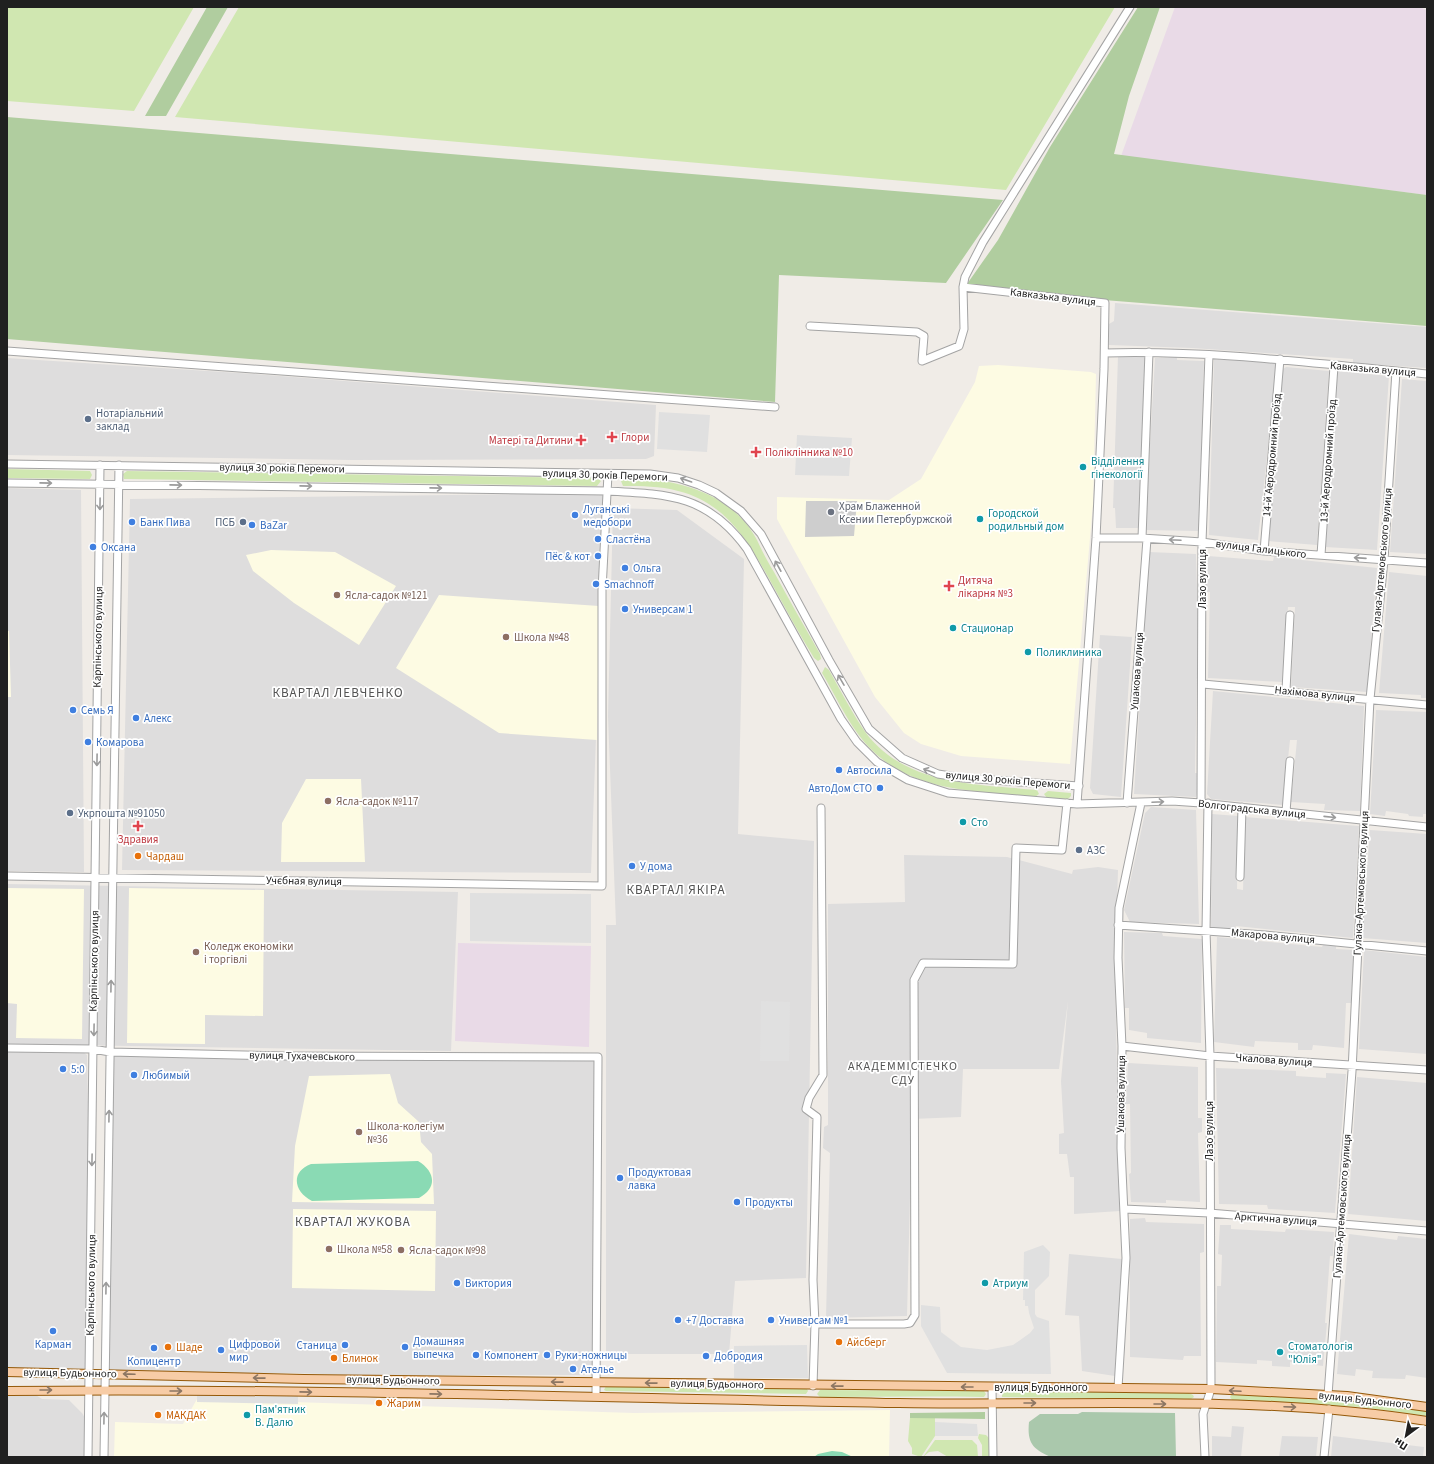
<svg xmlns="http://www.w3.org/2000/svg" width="1434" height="1464" viewBox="0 0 1434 1464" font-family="'Source Sans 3',sans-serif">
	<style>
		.residential { fill: #dedddd }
		.industrial { fill: #e9dae7 }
		.education { fill: #fdfbe3 }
		.religious { fill: #cecece }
		.grass { fill: #d0e7b1 }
		.forest { fill: #b0cd9f }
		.cemetery { fill: #aac8ac }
		.pitch { fill: #8adab4 }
		.parking { fill: #e0e0e0 }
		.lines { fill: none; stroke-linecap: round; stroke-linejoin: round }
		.minor-casing { stroke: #a4a4a4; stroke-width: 9 }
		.major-casing { stroke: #945909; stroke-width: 10 }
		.minor { stroke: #fff; stroke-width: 7 }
		.major { stroke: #f7cca6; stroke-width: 8 }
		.oneway { stroke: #9b9b9b }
		.oneway2 { stroke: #8c7663 }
		.service-dot { fill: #5c6f8a; stroke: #fff; stroke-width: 1.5 }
		.health-dot { fill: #e0444e; stroke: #fff; stroke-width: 1.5 }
		.culture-dot { fill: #0f9aa8; stroke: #fff; stroke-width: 1.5 }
		.worship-dot { fill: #6b7280; stroke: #fff; stroke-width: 1.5 }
		.shop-dot { fill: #3f7fe0; stroke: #fff; stroke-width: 1.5 }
		.education-dot { fill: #8d6e63; stroke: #fff; stroke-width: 1.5 }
		.food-dot { fill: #e8710a; stroke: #fff; stroke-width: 1.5 }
		.labels { text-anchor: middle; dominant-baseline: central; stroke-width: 3.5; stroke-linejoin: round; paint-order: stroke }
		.street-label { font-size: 11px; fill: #202020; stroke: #fff }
		.service-label { font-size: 11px; fill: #4e5e75; stroke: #fff; text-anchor: start }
		.health-label { font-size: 11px; fill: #be3a42; stroke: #fff; text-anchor: start }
		.culture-label { font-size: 11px; fill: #0d838f; stroke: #fff; text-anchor: start }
		.worship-label { font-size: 11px; fill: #5b616d; stroke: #fff; text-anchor: start }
		.shop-label { font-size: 11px; fill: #366cbe; stroke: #fff; text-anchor: start }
		.education-label { font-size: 11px; fill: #785e54; stroke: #fff; text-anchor: start }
		.food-label { font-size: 11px; fill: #c56008; stroke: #fff; text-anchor: start }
		.neighbourhood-label { font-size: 12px; letter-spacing: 1px; fill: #535353; stroke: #fff }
		.quarter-label { font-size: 13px; letter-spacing: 1px; fill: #535353; stroke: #fff }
	</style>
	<rect width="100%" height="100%" fill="#f0ece7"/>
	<path class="residential" d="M1115,303l312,24v41l-74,-5v-4l-161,-11 -83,-3v-21l5,-3z
		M1118,356h28l-7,172h-23l-1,-20h-2z
		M1177,357v3l27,1 -5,170 -54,-1 10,-172z
		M7,358l247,16 402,31 -2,51 -8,3 -294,1 -345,-5z
		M1214,359l63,4 -19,177 -49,-5z
		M1286,367l43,4 -12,174 -49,-4 14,-171z
		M1337,371l52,5 -12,174 -52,-3z
		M1402,379l25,2v173l-37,-2z
		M7,488l74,2 3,382 -77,-1z
		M605,493l-14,380 -469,-3 8,-371z
		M613,508l64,2 67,49 -6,275 76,7 -8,437 -71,3 -6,73h-123v-429h10l-8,-209z
		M1149,552l47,2 2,70 -3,149h3l-1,21 -1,3 -62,-3z
		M1208,556l65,5 1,-4 103,11 -10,124 -76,-5 4,-80h-7l-6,75 -74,-4 2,-86h-4z
		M1389,572l38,4v122h-6v-3l-42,-2z
		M1100,635l32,2 -11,160 -28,-3 -3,-6z
		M1213,691l151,15 -4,105 -36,-1 1,-6 -34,-2 6,-62h-7l-7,65 -72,-6 -4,-5z
		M1376,710l51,2v102h-4v3l-14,-1 -1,-2 -22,-3 -1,5 -15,-2z
		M1151,807l45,3 3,114 -69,-2 -6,-12 21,-97z
		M1212,814l26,2 -1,73 6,1 2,-73 114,9 -6,112 -117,-12 -1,3 -24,-1z
		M1370,830l57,4v109l-65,-5z
		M904,855l103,2 65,17 1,-4 25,-3 20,3 -3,104 5,237 -46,3v-37h-4l-3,-23h-8v-20l5,-1 -3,-52 7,-80 -9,68h-96l-2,48 -49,2 -5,197 -81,2 4,-165 -7,-5 1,-21 4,-2v-221l77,-2z
		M7,884l451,8 -7,159 -444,-7z
		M1124,932l38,1 1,3 39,3 -1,104 -54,-5v-5l-18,-3v-22h-4z
		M1217,937l105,10 1,-2 13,1v3l18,1 -3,53h-5l-2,45 -31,-3 -1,5h-14v-7l-43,-2 -1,6 -40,-5z
		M1364,950l63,7v97l-68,-5z
		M7,1051l76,1 4,3 4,194 -1,124 -83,-2z
		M110,1052l488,5 -5,318h-238l-62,-2h-188z
		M1128,1063l70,4v51h4v14l-4,1 2,69 -34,-2v3l-35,-1 -2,-28 2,-1 -1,-69h-4z
		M1216,1068l80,3v5l30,2v-5l20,1 -11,139 -67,-4 -1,-4 -48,-1z
		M1357,1077l70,6v138l-79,-7z
		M1145,1218l1,4 58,2v28l-4,1 1,103h-17l-1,4 -53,-3v-138z
		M1220,1225h11v4l54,3 1,-3 48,3 -1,24h-3l-5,67h2l-4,43 -33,-4v5l-18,-1v-5l-15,-1v4l-41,-2 1,-76h4l1,-31 -4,-1z
		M1349,1234l48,6 1,-4 29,3v139l-21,-3 -1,4 -33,-1 1,-7 -17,-2 -1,7 -18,-2z
		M1069,1254l53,5 -7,117 -33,-5 -3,-55 -14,-1z
		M7,1392h24l11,7 27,1 13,13 3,5 -1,39h-77z
		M1232,1426l12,1 -3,30h-29v-21l19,1z
		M1282,1436l36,1 -2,20h-37z
		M1333,1436l91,11 -1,10h-92z"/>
	<path class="industrial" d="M1175,7h244l8,3v185l-306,-39z
		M458,943l133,3 -2,101 -134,-6z"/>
	<path class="education" d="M998,365l93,7 5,2 -3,130 -23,260 -109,-8 -40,-12 -17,-11 -29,-36 -98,-178v-22l112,3 32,-21 54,-97 4,-16z
		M271,550l64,2 61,34 -37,59 -65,-42 -41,-32 -7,-16z
		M439,595l160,11 -2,134 -98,-7 -103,-65z
		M7,631h2l2,66h-4z
		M306,779h55l4,83h-84l1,-39z
		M7,888l77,1 -2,150 -66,-1 1,-34 -10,-1z
		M129,888l135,2 -1,126 -58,-1v29l-78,-1z
		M390,1074l8,29 21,19 2,20 11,12 2,50 -142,-2 3,-56 14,-70z
		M293,1209l143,2 -1,80 -143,-3z
		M197,1399l437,14 256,-3 -1,47h-775l1,-35 68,2z"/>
	<path class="religious" d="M806,501h51l-3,35 -49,1z"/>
	<path class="grass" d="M7,7h187l-60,104 -127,-10z
		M239,7h876l-109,183 -831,-73z
		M7,469l83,2 2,4 -2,4 -83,-1z
		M127,471l471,7 3,3 -4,5 -470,-7h-3l-1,-5z
		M625,478c49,0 107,14 132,62 5,11 10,21 17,32 15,28 31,55 46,82l1,5 -3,2 -4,-3c-15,-24 -28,-49 -42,-74 -23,-41 -45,-81 -94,-93 -18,-5 -37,-5 -55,-5l-2,-5z
		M825,667l4,3c12,21 23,43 37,63 40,53 111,51 171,57l2,4 -4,3c-65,-7 -134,-4 -177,-63 -14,-19 -24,-41 -36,-61z
		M1048,791l23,2v3l-3,3 -21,-1 -3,-4z
		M606,1386l201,3 1,2 -2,3 -200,-3 -2,-1z
		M820,1390l164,1 2,3 -2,3c-54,-1 -109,0 -164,0l-3,-3z
		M1002,1391l187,2 4,2 1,2 -3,2 -189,-2z
		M1232,1394l131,7 64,10v5l-66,-9 -128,-6 -3,-4z
		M910,1418h25v18l-14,21 -9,-3v-6l-4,-7z
		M979,1434l7,1 3,3v19h-7v-12l-4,-7z
		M935,1440h37l5,5 1,12h-30l-10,-6 -9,1 -6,5z"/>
	<path class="forest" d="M207,7h21l-62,109h-21z
		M1138,7h22l-31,89 -15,58 313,41v131l-348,-28 -112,-14 31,-44 52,-93z
		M7,117l996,83 -57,83 -167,-8 -4,127 -768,-63z
		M985,1412v7l-75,-1v-5z"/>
	<path class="cemetery" d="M1082,1412l93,1 1,44h-125c-19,-8 -24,-15 -22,-35l11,-8h38z"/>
	<path class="pitch" d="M418,1161c17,10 20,27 1,37l-107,3c-18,-9 -22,-29 -1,-37z
		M832,1451l10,1 11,5h-39l4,-3z"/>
	<path class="parking" d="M659,412l51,3 -3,37 -50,-3z
		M797,435l55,3 -3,38 -54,-1z
		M470,893l121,1v49l-121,-2z
		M761,1001l29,1 -1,59h-29z
		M1043,1245l7,7 -1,24 -14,14v24l2,3 12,4 2,53 -104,-1 -26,-47v-21l19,2 1,25 20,15 26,3 26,-5 17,-12 4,-5 -5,-15 -1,-7h-3v-6h-2l1,-48z
		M807,1345l1,33h-74v-32z
		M197,1392h101v12l-101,-2z
		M935,1422l42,2 1,12h-43z"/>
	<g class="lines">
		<g class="minor-casing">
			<path id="minor" d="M963,287l2,-10 18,-35 147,-235
				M810,326l107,6 7,4 -2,25 37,-15 5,-17 -1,-42 142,16 -1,66 -8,169 -19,266
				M7,351l768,56
				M1105,353c107,-3 215,11 322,21
				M7,464l643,10 28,4 21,7 17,8 25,18 20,23 68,126 40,69 33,29 36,16 25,4 116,8
				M7,483l601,8c61,3 100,4 139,58l94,170 16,23 20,20 31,18 40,13 129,11 95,-3 29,2 226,24
				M1096,538h46l60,4 62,9 163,12
				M1142,538l7,-186
				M1264,551l16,-192
				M1321,555l13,-189
				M1203,684l224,21
				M1286,690l4,-75
				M1127,803l20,-264
				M1201,803l1,-261 7,-187
				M1286,812l4,-51
				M7,876l595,10v-296l6,-116
				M1240,877l2,-70
				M1118,925l147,10 162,16
				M1122,1046l88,10 217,14
				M7,1048l86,1 17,3 173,4 315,1 -2,339
				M1124,1209l85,4 218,18
				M815,1324h89l6,-1 5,-8 -1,-335 9,-17 90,1 3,-116 46,2 5,-47
				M813,1386l2,-62 -2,-44 4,-163 -11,-8 3,-11 14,-23 -2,-267
				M992,1387l1,70
				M1118,1388l8,-130 -5,-110 1,-102 -4,-88 1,-50 22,-105
				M1328,1395l24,-324 18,-372 14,-139 12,-189
				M88,1457l12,-992
				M104,1457l15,-992
				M1205,1457l-2,-43 8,-25 -1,-333 -4,-125 2,-128
				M1324,1457l5,-48"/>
		</g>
		<g class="major-casing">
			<path id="major" d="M7,1372l297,7 907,10 136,7 80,11
				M7,1391c297,-3 595,7 892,12 176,3 354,-9 528,18"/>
		</g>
		<use href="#minor" class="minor"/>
		<use href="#major" class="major"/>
	</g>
	<defs><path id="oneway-shaft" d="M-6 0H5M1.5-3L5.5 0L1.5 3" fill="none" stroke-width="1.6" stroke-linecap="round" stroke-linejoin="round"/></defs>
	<g class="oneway">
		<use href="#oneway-shaft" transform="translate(686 480) rotate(-161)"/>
		<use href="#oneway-shaft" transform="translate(46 483) rotate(1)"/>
		<use href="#oneway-shaft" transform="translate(176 485) rotate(1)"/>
		<use href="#oneway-shaft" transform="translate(306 486) rotate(1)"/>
		<use href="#oneway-shaft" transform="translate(436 488) rotate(1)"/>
		<use href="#oneway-shaft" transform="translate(100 504) rotate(91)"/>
		<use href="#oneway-shaft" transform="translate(1175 540) rotate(-177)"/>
		<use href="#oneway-shaft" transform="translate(1360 558) rotate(-176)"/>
		<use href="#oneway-shaft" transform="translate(778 566) rotate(-119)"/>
		<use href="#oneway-shaft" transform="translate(841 680) rotate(-120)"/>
		<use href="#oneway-shaft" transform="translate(97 760) rotate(91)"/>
		<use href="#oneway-shaft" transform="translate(929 771) rotate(-160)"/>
		<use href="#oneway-shaft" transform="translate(1158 802) rotate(-3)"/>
		<use href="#oneway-shaft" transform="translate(1330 817) rotate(6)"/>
		<use href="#oneway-shaft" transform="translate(111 986) rotate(-89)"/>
		<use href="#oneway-shaft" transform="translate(94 1030) rotate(91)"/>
		<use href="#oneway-shaft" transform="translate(109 1116) rotate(-89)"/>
		<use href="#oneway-shaft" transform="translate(92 1160) rotate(91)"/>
		<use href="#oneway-shaft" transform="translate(106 1288) rotate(-89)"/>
		<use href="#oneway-shaft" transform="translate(104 1418) rotate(-89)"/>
	</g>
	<g class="oneway2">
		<use href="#oneway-shaft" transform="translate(129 1374) rotate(-178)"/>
		<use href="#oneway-shaft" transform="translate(259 1378) rotate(-179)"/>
		<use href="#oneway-shaft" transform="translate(557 1382) rotate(-179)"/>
		<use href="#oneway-shaft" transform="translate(651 1383) rotate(-179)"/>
		<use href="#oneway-shaft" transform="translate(837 1386) rotate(-179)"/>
		<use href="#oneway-shaft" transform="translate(967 1387) rotate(-180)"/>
		<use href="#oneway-shaft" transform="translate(46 1390)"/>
		<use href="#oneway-shaft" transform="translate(176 1391)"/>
		<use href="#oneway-shaft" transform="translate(1235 1391) rotate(-177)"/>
		<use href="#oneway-shaft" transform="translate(306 1392) rotate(1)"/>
		<use href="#oneway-shaft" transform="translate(436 1394) rotate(1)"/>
		<use href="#oneway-shaft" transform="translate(1030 1403)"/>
		<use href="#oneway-shaft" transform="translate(1160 1404)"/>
		<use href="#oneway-shaft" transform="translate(1290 1407) rotate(2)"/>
	</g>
	<g class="service-dot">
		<circle cx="88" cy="419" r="4"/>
		<circle cx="243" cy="522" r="4"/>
		<circle cx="70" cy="813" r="4"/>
		<circle cx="1079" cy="850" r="4"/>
	</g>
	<g class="health-dot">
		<path d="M610 431h4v4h4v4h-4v4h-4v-4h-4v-4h4z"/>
		<path d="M579 434h4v4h4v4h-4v4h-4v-4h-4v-4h4z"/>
		<path d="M754 446h4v4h4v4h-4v4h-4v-4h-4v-4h4z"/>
		<path d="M947 580h4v4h4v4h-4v4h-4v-4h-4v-4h4z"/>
		<path d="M136 820h4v4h4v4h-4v4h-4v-4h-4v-4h4z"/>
	</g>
	<g class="culture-dot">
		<circle cx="1083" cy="467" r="4"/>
		<circle cx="980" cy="519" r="4"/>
		<circle cx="953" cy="628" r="4"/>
		<circle cx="1028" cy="652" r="4"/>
		<circle cx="963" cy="822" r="4"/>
		<circle cx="985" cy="1283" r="4"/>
		<circle cx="1280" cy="1352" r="4"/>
		<circle cx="247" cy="1415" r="4"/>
	</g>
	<circle class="worship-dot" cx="831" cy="512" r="4"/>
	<g class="shop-dot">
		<circle cx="575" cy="515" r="4"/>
		<circle cx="132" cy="522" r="4"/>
		<circle cx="252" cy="525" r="4"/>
		<circle cx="598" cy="539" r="4"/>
		<circle cx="93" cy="547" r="4"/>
		<circle cx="598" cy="556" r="4"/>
		<circle cx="625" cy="568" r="4"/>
		<circle cx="596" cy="584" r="4"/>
		<circle cx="625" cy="609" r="4"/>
		<circle cx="73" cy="710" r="4"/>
		<circle cx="136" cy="718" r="4"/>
		<circle cx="88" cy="742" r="4"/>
		<circle cx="839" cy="770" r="4"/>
		<circle cx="880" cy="788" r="4"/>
		<circle cx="632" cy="866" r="4"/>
		<circle cx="63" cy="1069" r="4"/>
		<circle cx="134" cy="1075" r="4"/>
		<circle cx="620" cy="1178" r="4"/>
		<circle cx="737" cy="1202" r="4"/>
		<circle cx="457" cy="1283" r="4"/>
		<circle cx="678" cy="1320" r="4"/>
		<circle cx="771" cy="1320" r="4"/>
		<circle cx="53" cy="1331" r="4"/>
		<circle cx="345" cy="1345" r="4"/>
		<circle cx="405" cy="1347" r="4"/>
		<circle cx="154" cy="1348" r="4"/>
		<circle cx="221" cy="1350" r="4"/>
		<circle cx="476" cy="1355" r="4"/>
		<circle cx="547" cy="1355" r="4"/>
		<circle cx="706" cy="1356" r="4"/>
		<circle cx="573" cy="1369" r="4"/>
	</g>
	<g class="education-dot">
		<circle cx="337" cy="595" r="4"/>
		<circle cx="506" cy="637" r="4"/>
		<circle cx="328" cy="801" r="4"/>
		<circle cx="196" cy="952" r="4"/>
		<circle cx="359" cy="1132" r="4"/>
		<circle cx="329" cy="1249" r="4"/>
		<circle cx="401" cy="1250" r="4"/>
	</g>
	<g class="food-dot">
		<circle cx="138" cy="856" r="4"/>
		<circle cx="839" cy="1342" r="4"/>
		<circle cx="168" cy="1347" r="4"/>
		<circle cx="334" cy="1358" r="4"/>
		<circle cx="379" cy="1403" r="4"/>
		<circle cx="158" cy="1415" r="4"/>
	</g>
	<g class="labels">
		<g class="street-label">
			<text transform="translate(1053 297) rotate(7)">Кавказька вулиця</text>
			<text transform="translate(1373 369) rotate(5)">Кавказька вулиця</text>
			<text transform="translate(1272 455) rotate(-85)">14-й Аеродромний проїзд</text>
			<text transform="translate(1328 461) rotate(-86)">13-й Аеродромний проїзд</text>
			<text transform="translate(282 468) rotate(1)">вулиця 30 років Перемоги</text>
			<text transform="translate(605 475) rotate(2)">вулиця 30 років Перемоги</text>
			<text transform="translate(1261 549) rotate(7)">вулиця Галицького</text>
			<text transform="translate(1382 560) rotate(-85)">Гулака-Артемовського вулиця</text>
			<text transform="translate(1202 579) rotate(-90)">Лазо вулиця</text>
			<text transform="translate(98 637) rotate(-89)">Карпінського вулиця</text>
			<text transform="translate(1137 671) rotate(-86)">Ушакова вулиця</text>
			<text transform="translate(1315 694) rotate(6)">Нахімова вулиця</text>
			<text transform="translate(1008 780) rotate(5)">вулиця 30 років Перемоги</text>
			<text transform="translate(1252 809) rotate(6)">Волгоградська вулиця</text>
			<text transform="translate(304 881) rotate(1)">Учєбная вулиця</text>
			<text transform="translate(1361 883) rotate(-87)">Гулака-Артемовського вулиця</text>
			<text transform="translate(1273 936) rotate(5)">Макарова вулиця</text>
			<text transform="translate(94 961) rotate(-89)">Карпінського вулиця</text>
			<text transform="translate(302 1056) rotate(1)">вулиця Тухачевського</text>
			<text transform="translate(1274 1060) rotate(4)">Чкалова вулиця</text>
			<text transform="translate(1121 1094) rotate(-89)">Ушакова вулиця</text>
			<text transform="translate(1209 1131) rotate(-90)">Лазо вулиця</text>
			<text transform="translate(1342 1206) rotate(-86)">Гулака-Артемовського вулиця</text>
			<text transform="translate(1276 1219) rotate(4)">Арктична вулиця</text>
			<text transform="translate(91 1285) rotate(-89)">Карпінського вулиця</text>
			<text transform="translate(70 1373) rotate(1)">вулиця Будьонного</text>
			<text transform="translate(393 1380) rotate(1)">вулиця Будьонного</text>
			<text transform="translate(717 1384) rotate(1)">вулиця Будьонного</text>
			<text x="1041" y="1387">вулиця Будьонного</text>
			<text transform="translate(1365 1400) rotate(6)">вулиця Будьонного</text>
		</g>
		<g class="service-label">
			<text x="96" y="413">Нотаріальний<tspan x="96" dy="13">заклад</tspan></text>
			<text x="235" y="522" text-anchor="end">ПСБ</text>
			<text x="78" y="813">Укрпошта №91050</text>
			<text x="1087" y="850">АЗС</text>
		</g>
		<g class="health-label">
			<text x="621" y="437">Глори</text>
			<text x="573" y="440" text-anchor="end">Матері та Дитини</text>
			<text x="765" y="452">Поліклінника №10</text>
			<text x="958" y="580">Дитяча<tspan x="958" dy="13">лікарня №3</tspan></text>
			<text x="138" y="839" text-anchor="middle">Здравия</text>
		</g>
		<g class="culture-label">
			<text x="1091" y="461">Відділення<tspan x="1091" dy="13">гінекології</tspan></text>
			<text x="988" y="513">Городской<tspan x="988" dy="13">родильный дом</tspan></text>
			<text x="961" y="628">Стационар</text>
			<text x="1036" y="652">Поликлиника</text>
			<text x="971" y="822">Сто</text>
			<text x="993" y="1283">Атриум</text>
			<text x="1288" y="1346">Стоматологія<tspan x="1288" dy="13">"Юлія"</tspan></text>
			<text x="255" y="1409">Пам'ятник<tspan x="255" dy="13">В. Далю</tspan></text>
		</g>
		<g class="worship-label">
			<text x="839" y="506">Храм Блаженной<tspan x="839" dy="13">Ксении Петербуржской</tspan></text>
		</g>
		<g class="shop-label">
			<text x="583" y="509">Луганські<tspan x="583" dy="13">медобори</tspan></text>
			<text x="140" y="522">Банк Пива</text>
			<text x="260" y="525">BaZar</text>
			<text x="606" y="539">Сластёна</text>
			<text x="101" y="547">Оксана</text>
			<text x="590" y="556" text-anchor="end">Пёс &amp; кот</text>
			<text x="633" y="568">Ольга</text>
			<text x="604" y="584">Smachnoff</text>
			<text x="633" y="609">Универсам 1</text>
			<text x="81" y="710">Семь Я</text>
			<text x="144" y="718">Алекс</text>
			<text x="96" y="742">Комарова</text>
			<text x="847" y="770">Автосила</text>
			<text x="872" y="788" text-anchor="end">АвтоДом СТО</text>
			<text x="640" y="866">У дома</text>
			<text x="71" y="1069">5:0</text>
			<text x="142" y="1075">Любимый</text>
			<text x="628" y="1172">Продуктовая<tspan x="628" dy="13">лавка</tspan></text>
			<text x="745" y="1202">Продукты</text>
			<text x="465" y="1283">Виктория</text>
			<text x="686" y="1320">+7 Доставка</text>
			<text x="779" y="1320">Универсам №1</text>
			<text x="413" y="1341">Домашняя<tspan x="413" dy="13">выпечка</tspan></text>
			<text x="53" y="1344" text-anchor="middle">Карман</text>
			<text x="229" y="1344">Цифровой<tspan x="229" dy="13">мир</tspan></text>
			<text x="337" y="1345" text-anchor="end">Станица</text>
			<text x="484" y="1355">Компонент</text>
			<text x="555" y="1355">Руки-ножницы</text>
			<text x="714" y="1356">Добродия</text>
			<text x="154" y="1361" text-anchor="middle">Копицентр</text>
			<text x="581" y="1369">Ателье</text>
		</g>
		<g class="education-label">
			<text x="345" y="595">Ясла-садок №121</text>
			<text x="514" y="637">Школа №48</text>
			<text x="336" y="801">Ясла-садок №117</text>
			<text x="204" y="946">Коледж економіки<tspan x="204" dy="13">і торгівлі</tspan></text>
			<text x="367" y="1126">Школа-колегіум<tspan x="367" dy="13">№36</tspan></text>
			<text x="337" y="1249">Школа №58</text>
			<text x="409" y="1250">Ясла-садок №98</text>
		</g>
		<g class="food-label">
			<text x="146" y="856">Чардаш</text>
			<text x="847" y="1342">Айсберг</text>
			<text x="176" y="1347">Шаде</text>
			<text x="342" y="1358">Блинок</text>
			<text x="387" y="1403">Жарим</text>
			<text x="166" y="1415">МАКДАК</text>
		</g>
		<g class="neighbourhood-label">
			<text x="903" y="1066">АКАДЕММІСТЕЧКО<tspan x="903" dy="14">СДУ</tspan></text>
		</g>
		<g class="quarter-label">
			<text x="338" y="693">КВАРТАЛ ЛЕВЧЕНКО</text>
			<text x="676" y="890">КВАРТАЛ ЯКІРА</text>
			<text x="353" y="1222">КВАРТАЛ ЖУКОВА</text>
		</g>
	</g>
	<rect width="1434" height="1464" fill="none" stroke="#202020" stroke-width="16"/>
	<g transform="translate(1406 1436) rotate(212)" stroke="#ffffff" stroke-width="3" paint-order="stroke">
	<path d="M0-3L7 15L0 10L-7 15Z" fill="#202020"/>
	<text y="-6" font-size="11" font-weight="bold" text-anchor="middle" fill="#202020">Пн</text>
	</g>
</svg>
